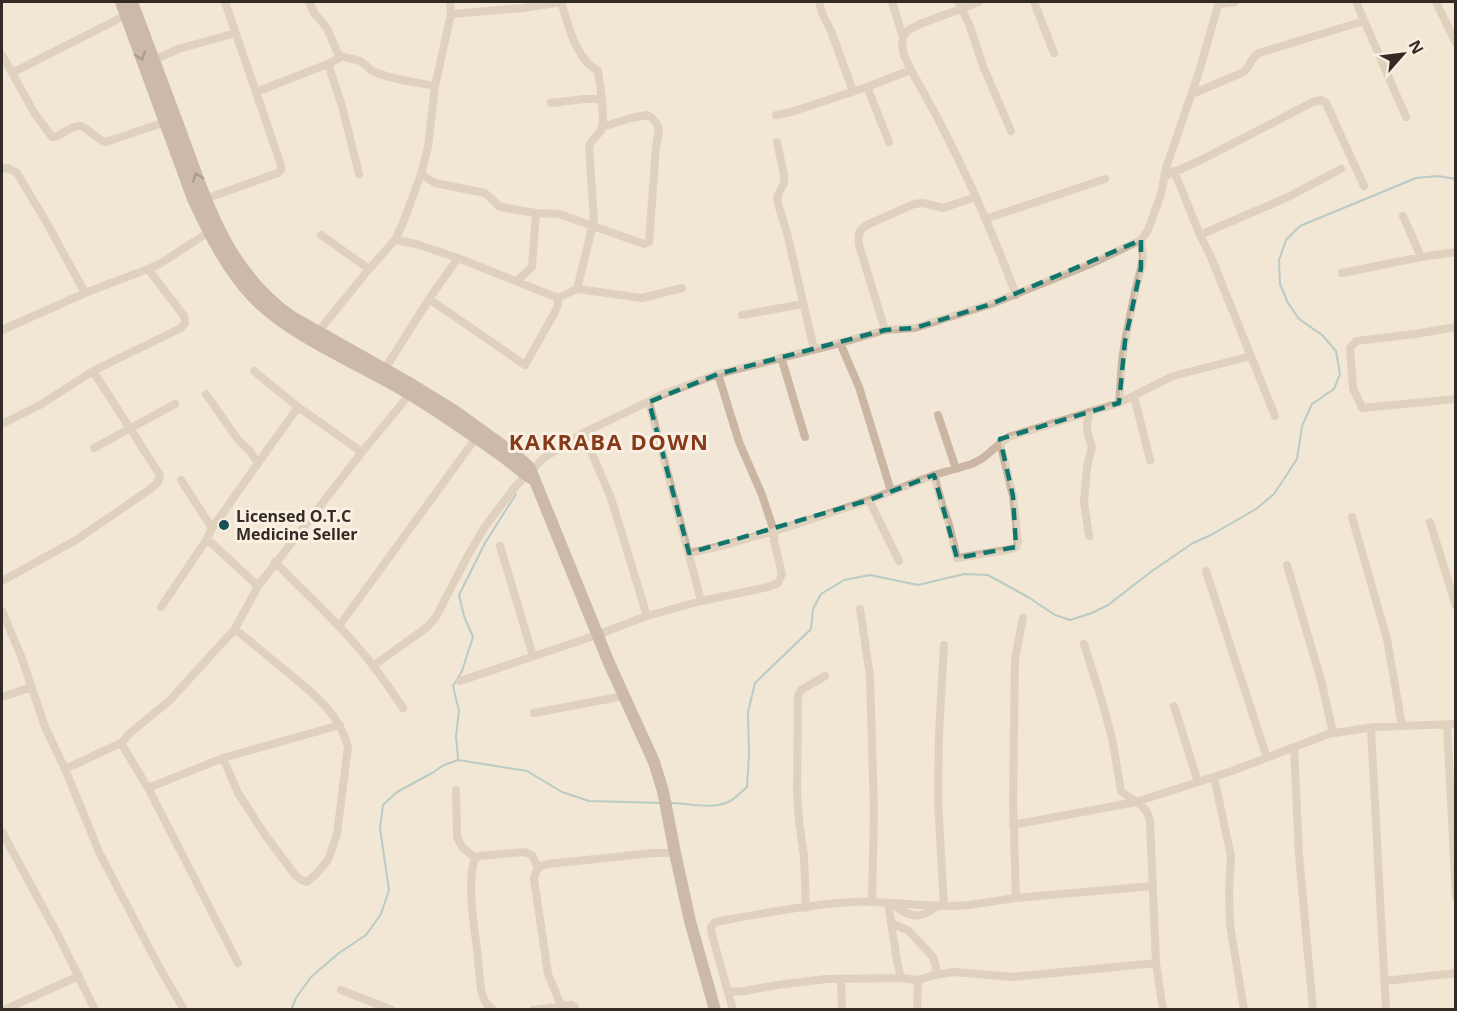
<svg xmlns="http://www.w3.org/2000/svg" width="1457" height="1011" viewBox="0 0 1457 1011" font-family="'Open Sans',sans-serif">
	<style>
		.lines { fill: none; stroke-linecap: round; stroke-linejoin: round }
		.stream { stroke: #74aab0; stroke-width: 2 }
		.street { stroke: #cab6a2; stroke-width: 8 }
		.secondary { stroke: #9d8473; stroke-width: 12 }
		.oneway { stroke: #54453c }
		.marked { fill: none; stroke: #0f766e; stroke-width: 4.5; stroke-dasharray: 12 8; stroke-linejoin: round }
		.poi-dot { fill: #195057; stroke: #f9f0e2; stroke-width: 2 }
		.labels { text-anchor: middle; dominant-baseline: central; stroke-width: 6; stroke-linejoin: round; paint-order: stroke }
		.poi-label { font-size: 16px; font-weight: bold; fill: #342a25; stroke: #f9f0e2; text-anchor: start }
		.district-label { font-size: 22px; font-weight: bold; letter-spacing: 1.5px; fill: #86391b; stroke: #f9f0e2 }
	</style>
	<rect width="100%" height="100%" fill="#f2e6d6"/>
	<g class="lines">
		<path class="stream" d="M458,759l-2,-23 3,-25 -6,-25 9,-15 11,-34 -9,-21 -5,-21 26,-52 31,-49
			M671,803c18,0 40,7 57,-1 7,-3 13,-10 19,-15l2,-33 -1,-42 7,-29 56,-54 2,-20 8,-15 23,-14 26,-5 48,10 46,-11 24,1 40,22 27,18 15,5 22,-7 16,-8 44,-34 41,-28 18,-8 45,-26 18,-15 23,-35 5,-33 10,-22 22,-15 6,-15 -4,-23 -14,-16 -23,-16 -11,-16 -8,-19 -1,-24 7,-20 14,-14 116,-48 22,-2 18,3
			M291,1010l5,-12 15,-21 28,-24 27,-18 15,-21 8,-24 -9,-62 3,-23 14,-13 35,-19 12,-8 14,-5 69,11 35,21 27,9 73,2"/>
		<path class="street" d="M309,2l5,11 13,15 11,26c6,5 14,4 22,7 6,3 9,9 15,11 18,8 40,10 60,14
			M819,2l3,11 9,18 22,60
			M892,2l11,35
			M958,2l11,22 14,42 28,65
			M1034,2l20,51
			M1356,2l50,115
			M1436,2l20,41
			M1218,4l17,-2
			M451,14l72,-6 39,-6
			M2,55l33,59 17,23c10,0 18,-12 28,-11 8,1 16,14 26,16l59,-20
			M154,60l24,-11 58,-16
			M328,64l14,42 17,68
			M911,70c41,71 76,147 105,225
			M12,73l114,-58
			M867,87l22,55
			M256,92l72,-28 13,-7
			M1192,94l52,-22c7,-6 5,-13 15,-19l105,-32
			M551,103l33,-4h18l-4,-28c-4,-3 -8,-5 -11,-9 -15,-17 -19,-39 -26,-60
			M776,115l15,-3 76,-25 44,-17 -7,-15 -2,-9 1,-9 4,-6 13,-7 59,-22
			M777,142l7,33v8l-7,14 1,7 9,29 27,116
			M2,169l6,-1 9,5 31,52 37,68
			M1174,171l26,64 11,22 64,159
			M421,174l14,9 50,10 15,14 36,6 23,1 85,30 5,-2 7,-95 3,-17 -2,-6 -5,-6 -5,-3 -16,3 -29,9
			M1165,176l34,-15 114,-59 8,-2 5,3 38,83
			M205,199l73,-26 3,-3v-5l-56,-163
			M1403,216l18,41
			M985,219l120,-40
			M321,235l48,34
			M1200,235l88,-38 53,-28
			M395,240l21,4 42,14 100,40v7l-4,9 -29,51 -96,-66
			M1342,273l79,-16 35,-5
			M517,281l15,-14 4,-54
			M577,289l17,-69 -5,-73c2,-9 8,-9 12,-17 4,-8 1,-22 1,-31
			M558,298l19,-9 65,9 40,-10
			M742,315l61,-11
			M1456,327l-41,7 -59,7 -6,7 3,40 9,20 94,-9
			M2,330l83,-37 63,-24 13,-6 51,-33
			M885,330l-26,-85c-1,-9 -1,-15 8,-20l47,-21 9,-1 20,5 33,-11
			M318,332l51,-63 26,-29 8,-17 18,-49 7,-27 7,-61 16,-72 -1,-12
			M840,343l19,44 32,104
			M781,357l24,80
			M385,369l44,-70 29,-41
			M254,371l44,36 64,45
			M206,394l33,47 10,9 9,13
			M1134,396l16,64
			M649,402l52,199
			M1119,403l3,-42 3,-20 10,-49 6,-24 2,-10 -2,-18
			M1089,412l-2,13v6l5,16 -5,20 -3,35 5,34
			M938,415l18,54
			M2,424l38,-19 53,-34 88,-43 4,-5 -1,-7 -36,-47
			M583,433l28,65 36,118
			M94,448l81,-44
			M934,475l8,29 7,20 8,34 55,-9 4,-2 2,-5 -5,-46 -13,-53
			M181,480l31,48
			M869,500l30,61
			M1352,517l35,122 15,87
			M1430,522l26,84
			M207,539l51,47
			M500,546l33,110
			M689,553l36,-8 63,-18 81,-27 65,-25 38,-11 11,-6 25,-21 111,-34 54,-27 78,-20
			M275,562c33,34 70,67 99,105 10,13 20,27 29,41
			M1287,565l34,115 12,53
			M1206,571l61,187
			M2,581l74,-41 73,-50 9,-8 2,-7 -67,-104
			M161,607l46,-68 5,-11 86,-121
			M860,609l10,67 4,135 -2,91
			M2,611l19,45 24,71 20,42 35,85 57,109 27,47
			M1023,618l-8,41 -2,142 3,97 136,-12
			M339,626l139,-191
			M1084,644l18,57 10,37 9,53c13,11 25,12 29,30l6,142 7,47
			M373,666l53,-38 10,-11 31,-60 17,-29 30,-40 30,-30 39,-25 81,-39 54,-20 122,-31 45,-13 30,-2 76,-24 102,-41 48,-23 7,-10 13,-36 5,-26 33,-96 20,-70
			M460,681l137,-46 50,-19 54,-15 67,-14 10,-4 4,-9 -8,-33v-10l-12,-36 -23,-53 -21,-68
			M2,697l30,-10
			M1174,706l24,76
			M534,713l90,-17
			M1447,725l9,172
			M1294,747l5,108 14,155
			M223,758l15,35 28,43 29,39 6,5 6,2 9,-8 12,-14 9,-26 11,-87c-9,-35 -36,-54 -62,-76 -17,-14 -34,-28 -51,-42
			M65,769l56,-26
			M1214,777l17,79 -2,37 1,32 14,85
			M148,788l75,-30 117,-33
			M456,790l1,47 5,10 13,11
			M1013,825l123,-23 96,-31 96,-37 46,-7
			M2,832l56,103 37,75
			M888,903l9,58 4,17
			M892,904c17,13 27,17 45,2
			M944,906l-6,-105 1,-66 5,-90
			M806,908l-2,-52 -5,-35 -2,-28 1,-97 3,-6 24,-14
			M891,923l18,8 24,26 3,10 -1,8
			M238,963l-90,-175 -27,-45 9,-10 39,-32 66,-72 23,-43 104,-134 48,-58
			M841,979l1,31
			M1385,981l71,-8
			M341,990l51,20
			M728,992l17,-1 32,-6 49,-6 75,-1 17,2 17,-5 19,-3 58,5 144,-14
			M561,1005l-13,-31 -14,-95c2,-10 4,-13 14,-15l105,-11h22
			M4,1010l75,-34
			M494,1010c-9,-5 -11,-12 -13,-21 -2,-16 -3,-32 -5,-47 -3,-26 -9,-59 -1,-84l5,-2 44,-4 8,3 6,13
			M533,1010l39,-5 3,2 1,3
			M733,1010l-21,-75 -1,-8 4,-5c45,-8 91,-17 136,-20 31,-2 62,4 92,4 25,1 49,-5 73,-8
			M917,1010l1,-30
			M1386,1010l-15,-281 3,-2 82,-3"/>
		<path class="secondary" d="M121,2l72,197c16,34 33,69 59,97 40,42 109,68 159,99 31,19 61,40 91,61 10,7 19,16 29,22
			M132,2c15,41 31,83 47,125 27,73 46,143 113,190l119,67 44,27 62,45 11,10 3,5 78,192 45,99 9,29 12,62 15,68 25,89"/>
	</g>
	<defs><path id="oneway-chevron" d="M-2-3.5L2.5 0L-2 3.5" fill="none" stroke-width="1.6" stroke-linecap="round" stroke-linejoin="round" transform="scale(1.5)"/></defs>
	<g class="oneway">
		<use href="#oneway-chevron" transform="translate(141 56) rotate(70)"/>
		<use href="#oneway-chevron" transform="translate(197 177) rotate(-110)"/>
	</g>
	<path d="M0 0H1457V1011H0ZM1141,240v28l-16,73 -6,62 -119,36 13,57 3,51 -59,11 -23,-83 -65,25 -180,53 -40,-151 69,-28 167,-44 30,-2 76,-24z" fill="#f2e6d6" fill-opacity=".55" fill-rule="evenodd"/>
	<path class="marked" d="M1141,240v28l-16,73 -6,62 -119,36 13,57 3,51 -59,11 -23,-83 -65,25 -180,53 -40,-151 69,-28 167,-44 30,-2 76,-24z"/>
	<circle class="poi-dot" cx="224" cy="525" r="6"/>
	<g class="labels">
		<g class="poi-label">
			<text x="236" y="516">Licensed O.T.C<tspan x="236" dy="18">Medicine Seller</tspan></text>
		</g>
		<g class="district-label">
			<text x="609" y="441">KAKRABA DOWN</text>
		</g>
	</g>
	<rect width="1457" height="1011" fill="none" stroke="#342a25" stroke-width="6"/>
	<g transform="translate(1403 54) rotate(62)" stroke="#f9f0e2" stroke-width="4.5" paint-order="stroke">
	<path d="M0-4.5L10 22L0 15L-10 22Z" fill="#342a25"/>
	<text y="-9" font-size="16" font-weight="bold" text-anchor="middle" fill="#342a25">N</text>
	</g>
</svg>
